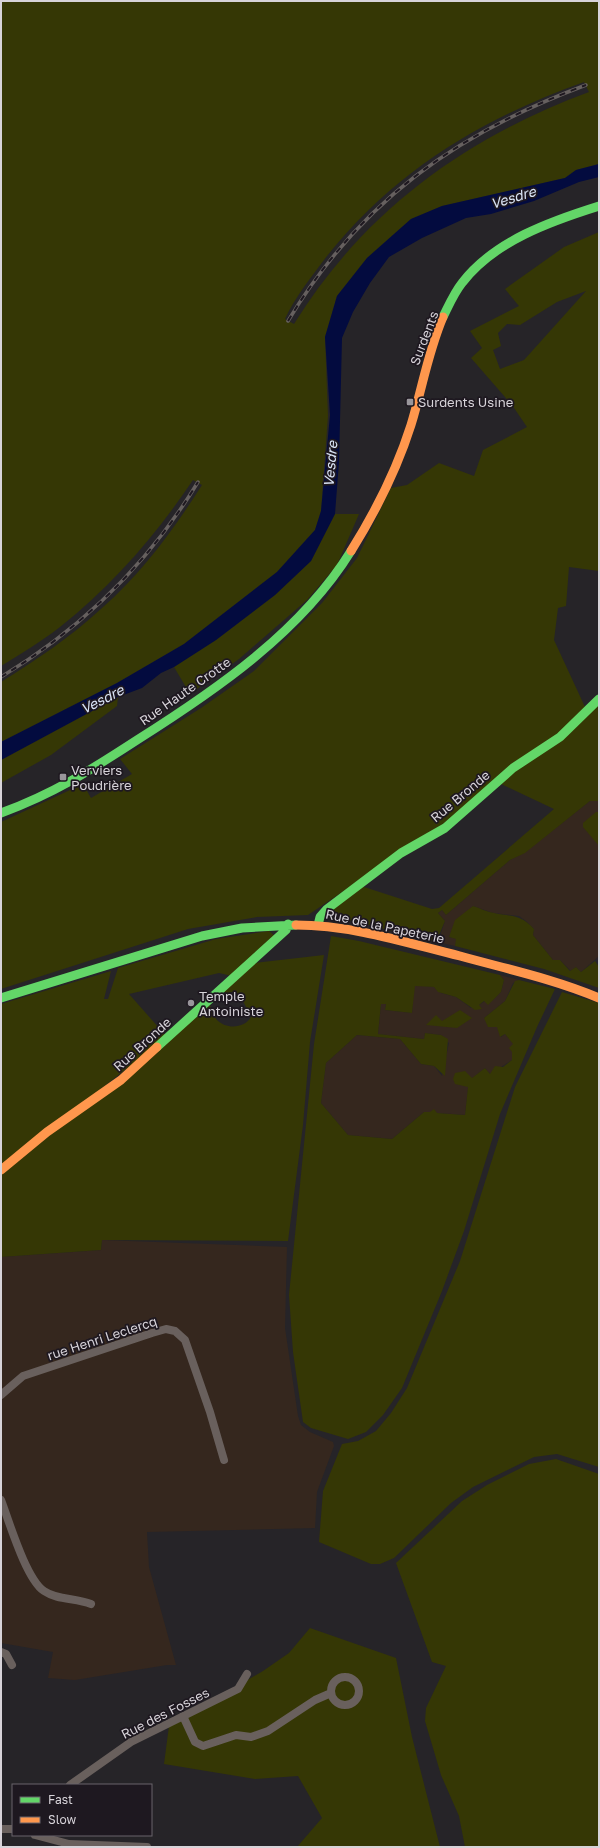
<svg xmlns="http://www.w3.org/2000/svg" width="600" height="1848" viewBox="0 0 600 1848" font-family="'Golos Text',sans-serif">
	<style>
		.industrial { fill: #35271e }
		.green { fill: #353705; fill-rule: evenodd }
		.water { fill: #030b3f }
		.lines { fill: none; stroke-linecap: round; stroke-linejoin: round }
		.street { stroke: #69605d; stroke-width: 8 }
		.fast { stroke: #63d668; stroke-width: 9 }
		.slow { stroke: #ff974d; stroke-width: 9 }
		.rail-casing { stroke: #66605f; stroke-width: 3.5 }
		.rail { stroke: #1e1820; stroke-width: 2; stroke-dasharray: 6; stroke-linecap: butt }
		.poi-dot { fill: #99969b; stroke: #1e1820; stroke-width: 1.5 }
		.labels { text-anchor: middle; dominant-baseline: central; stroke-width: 3.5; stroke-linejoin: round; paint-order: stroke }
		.street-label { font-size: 13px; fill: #d7d3d9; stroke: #1e1820 }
		.poi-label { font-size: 13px; fill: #d7d3d9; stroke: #1e1820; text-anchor: start }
		.water-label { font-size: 14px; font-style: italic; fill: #dae4f6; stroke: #1e1820 }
	</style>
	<rect width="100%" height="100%" fill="#262428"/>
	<path class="industrial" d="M590,801h9v155l-18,16 -5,-5 -5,4 -11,-11h-7l-20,-25 1,-6 -8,-8 -7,-5 -26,-3 -20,-7 -24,31 8,2 -2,7 -22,-5 6,-2 6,-18 -7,-8 4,-3 4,5 64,-55 15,-8z
		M500,975l19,5 -6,3 -8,18 -21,17 14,9 3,10 4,-3 9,10 -2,16 -22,14 -5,-6 -16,13 -4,34 -41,-3 -32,27 -44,-4 -27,-32 5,-40 31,-28 43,4 21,25 13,2 8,10 7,-33 -8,-8 -16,-2 -1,6 -46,-5 3,-30h5l-1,6 27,3 2,-28 20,2 7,6 15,4 15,11 8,-3 6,-4 3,3 13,-12 3,-12z
		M102,1240l185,7 -2,81 13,88 3,9 9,7 23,10 1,4 -17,46 -2,36 -168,4 2,35 27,98h-9l-92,15 -27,-2 5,-26 -52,-9v-386l100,-7z"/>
	<path class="green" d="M1,1h598v163l-23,6 -11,8 -123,28 -31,13 -44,39 -30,38 -12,41 3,79 -7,95 -6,19 -38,42 -93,72 -67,39 -116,59v-60c35,-22 70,-45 101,-74 40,-35 72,-79 100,-123l-9,-5c-37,55 -81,106 -133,147 -18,14 -39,27 -59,39zM584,82l5,10c-124,46 -225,119 -295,232l-9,-5c10,-22 27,-43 42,-63 69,-86 154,-137 257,-174z
		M599,232v339l-30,-4 -3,39 -8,2 -4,32 31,67 -28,30 -111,85 -138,93 -51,2 -69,12 -187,60v-167l82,-38 8,14 41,-24 -12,-15 81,-51 53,-37 68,-68 35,-45 34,-70 16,-3 32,-22 35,13 9,-26 44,-23 -15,-22 -41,-47 11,-10 -12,-17 49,-25 -14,-17 59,-42zM586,291l-62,69 -24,9 -7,-19 8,-4 -3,-13 9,-9 13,1 37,-23z
		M335,514h24l-22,51 -30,35 -68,59 -49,35 -16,-27 42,-27 59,-45 36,-34z
		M118,697l-1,9 -66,49 -50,28v-23z
		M599,704v97h-9l-65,52 -15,7 -64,55 -4,-5 -4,3 7,8 -8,19 -4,1 -101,-25 2,-10 27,-20 71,23 7,-1 115,-99 -55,-26z
		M596,812h3v34l-16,-19v-4z
		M473,906c7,2 14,6 21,7 19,4 26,1 40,16l-1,6 20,25h7l10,11 6,-4 5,5 14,-11 4,6v21l-55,-19 -89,-23 1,-7 -7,-2 6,-17z
		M269,931l6,5 -43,40 -13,-3 -90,21 38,43 -166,130v-163l110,-33 -7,28h4l10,-31 98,-29z
		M331,936l28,5 141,34 4,5 -3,12 -13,13 -4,-4 -5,4 3,4 -7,1 -19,-13 -18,-5 -4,-5 -19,-1 -3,27 -27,-3 1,-6h-5l-3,30 46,5 1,-6 16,2 7,4 -3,37 -11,-10 -13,-2 -21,-25 -43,-4 -31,28 -5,40 27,32 44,4 32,-27h6l4,-3 3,4 28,2 3,-28 -13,-3 -2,-5 2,-6 10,-2 7,7 13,-10 5,6 5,-8 8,1 9,-7v-8l-3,-4 4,-4 -8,-10 -5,3 -3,-10h-9l-4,-9 21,-17 10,-20 4,-1 36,9 -18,38 -37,87 -36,117 -22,60 -40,97 -19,27 -17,17 -18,7 -37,-11 -8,-6 -10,-70 -4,-57 25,-251z
		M324,955l-14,87 -7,83 -15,116 -186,-1 -1,10 -100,7v-82l209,-170c2,5 4,12 7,15 10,10 28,8 34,-3l-10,-20 -6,-6 -9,3 -2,-3 29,-28z
		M562,992l37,11v464l-42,-13 -23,3 -61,30 -22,16 -57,55 -14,6h-9l-52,-22 4,-51 19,-47 16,-3 18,-10 15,-18 16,-25 53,-127 55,-174z
		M460,1010l12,8 -15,10 -31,-3 10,-10 6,6z
		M556,1459l43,15v373h-134l-6,-31 -18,-41 -16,-54 1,-13 20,-42 -14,-4 -36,-99 66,-62 25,-16 42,-21z
		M310,1628l86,30 16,79 28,110h-143l25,-29 -24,-42 -43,3 -91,-15 5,-38 94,-55 26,-18z"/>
	<path class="water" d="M599,164v13l-20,5 -45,19 -43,13 -25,4 -44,20 -33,19 -19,26 -17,29 -11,26 -3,124 -4,52 -24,47 -36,34 -59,45 -42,27 -13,6 -19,15 -24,9 -117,63v-18l116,-59 67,-39 93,-72 38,-42 6,-19 9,-96 -5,-78 12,-41 30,-38 44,-39 31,-13 123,-28 11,-8z"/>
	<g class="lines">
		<path class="street" d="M1,1395l22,-19 129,-43 14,-4 9,2 10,9 25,72 14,48
			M1,1500c8,21 25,79 43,91 13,9 32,7 47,13
			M1,1652l5,2 6,11
			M331 1691a14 14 0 1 1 28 0a14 14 0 1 1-28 0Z
			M183,1716l12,26 8,4 33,-11 15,2 17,-6 47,-31 16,-7
			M70,1785l61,-43 107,-53 9,-15
			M1,1829h12
			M35,1835l34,9 78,3"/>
		<path class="fast" d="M443,317c6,-12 11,-24 19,-34 32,-42 89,-62 137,-77
			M1,813c52,-19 90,-43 136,-73 79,-50 164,-108 214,-189
			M318,925l2,-8 7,-8 74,-56 44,-25 68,-60 47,-31 39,-38
			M1,998l201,-62 40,-8 54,-3
			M157,1047l129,-117 2,-6"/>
		<path class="slow" d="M351,551c25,-40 46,-82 60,-126 11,-36 17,-73 32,-108
			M296,925c56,0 111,18 164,31 47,13 94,23 139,42
			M1,1170l46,-38 74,-52 36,-33"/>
		<g class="rail-casing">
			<path id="rail" d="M288,321c72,-120 169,-188 298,-236
				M1,677c81,-49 148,-114 197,-195"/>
		</g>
		<use href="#rail" class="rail"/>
	</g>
	<g class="poi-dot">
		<rect x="406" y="398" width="8" height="8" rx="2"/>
		<rect x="59" y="773" width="8" height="8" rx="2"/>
		<circle cx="191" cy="1003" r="4"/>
	</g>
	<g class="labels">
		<g class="street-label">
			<text transform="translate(424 338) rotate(-69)">Surdents</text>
			<text transform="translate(185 691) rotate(-35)">Rue Haute Crotte</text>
			<text transform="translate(460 796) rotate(-40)">Rue Bronde</text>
			<text transform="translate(385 926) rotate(12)">Rue de la Papeterie</text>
			<text transform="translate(142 1044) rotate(-42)">Rue Bronde</text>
			<text transform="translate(102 1338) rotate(-18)">rue Henri Leclercq</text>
			<text transform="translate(165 1713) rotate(-27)">Rue des Fosses</text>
		</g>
		<g class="poi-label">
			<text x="418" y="402">Surdents Usine</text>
			<text x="71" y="770">Verviers<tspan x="71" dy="15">Poudrière</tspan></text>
			<text x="199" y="996">Temple<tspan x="199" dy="15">Antoiniste</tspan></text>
		</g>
		<g class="water-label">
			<text transform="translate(513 197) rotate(-17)">Vesdre</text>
			<text transform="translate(330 464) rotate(-85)">Vesdre</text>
			<text transform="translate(102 699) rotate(-27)">Vesdre</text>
		</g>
	</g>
	<rect width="600" height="1848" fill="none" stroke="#d7d3d9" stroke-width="4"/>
	<rect x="12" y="1784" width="140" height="52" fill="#1e1820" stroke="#68636a"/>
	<rect x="20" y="1797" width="20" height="6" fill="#63d668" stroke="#68636a"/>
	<text x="48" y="1804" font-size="12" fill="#d7d3d9">Fast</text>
	<rect x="20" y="1817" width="20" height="6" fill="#ff974d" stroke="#68636a"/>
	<text x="48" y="1824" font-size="12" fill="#d7d3d9">Slow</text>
</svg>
